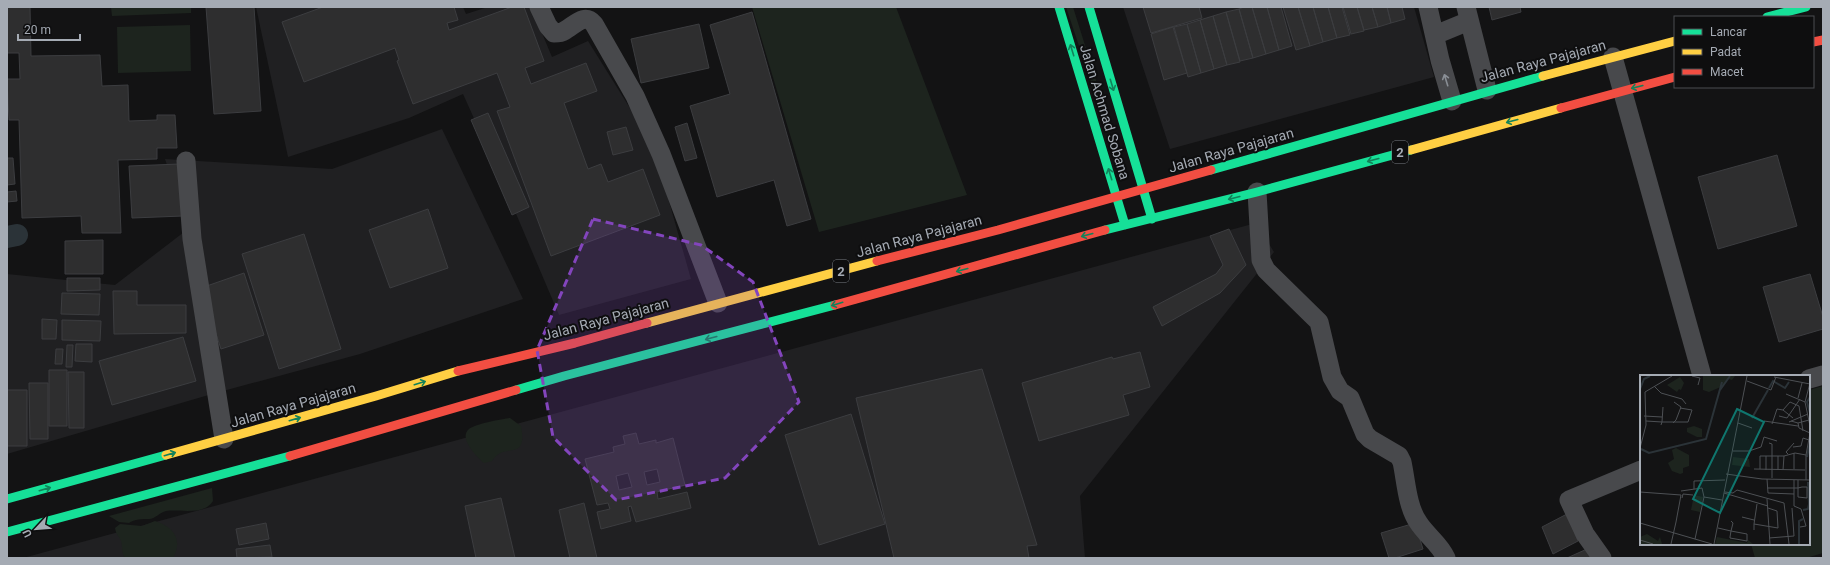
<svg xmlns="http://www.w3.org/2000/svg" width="1830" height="565" viewBox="0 0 1830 565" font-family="Roboto,sans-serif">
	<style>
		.built { fill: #202022 }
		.green { fill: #1d241e }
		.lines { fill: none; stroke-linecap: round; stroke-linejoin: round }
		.canal { stroke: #2b3338; stroke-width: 22 }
		.building { fill: #2e2e2f; stroke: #3c3d40; fill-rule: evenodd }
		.street { stroke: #48494c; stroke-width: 19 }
		.fast { stroke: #16e098; stroke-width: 9 }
		.slow { stroke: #ffcf43; stroke-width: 9 }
		.jam { stroke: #f24e42; stroke-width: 9 }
		.oneway { stroke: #12825a }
		.oneway2 { stroke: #898e95 }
		.marked { fill: #8345bd; fill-opacity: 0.2; stroke: #8345bd; stroke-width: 3; stroke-dasharray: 8 5; stroke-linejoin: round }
		.labels { text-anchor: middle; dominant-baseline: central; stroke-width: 4; stroke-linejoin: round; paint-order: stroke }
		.shield { fill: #0e0e0f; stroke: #787c82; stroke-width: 1 }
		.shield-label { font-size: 13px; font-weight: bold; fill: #a5abb4 }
		.street-label { font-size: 14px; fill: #a5abb4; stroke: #0e0e0f }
		.inset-river { fill: none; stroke: #2b3338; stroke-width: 2 }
		.inset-road { fill: none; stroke: #4d5054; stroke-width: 1 }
		.view { fill: #0f766e; fill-opacity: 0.15; stroke: #0f766e; stroke-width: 2 }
		.inset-edge { fill: none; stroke: #a5abb4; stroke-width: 2 }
	</style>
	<rect width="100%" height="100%" fill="#131314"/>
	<path class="built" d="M256,7h207l3,7 22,-7h43l21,50 36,-16 65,104 38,134 -132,36 -59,-139 -37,-82 -54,24 -121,39z
		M1123,7h291l20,70 -264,72z
		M442,129l81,170 -163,55 -148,40 -205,60v-180l108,11 73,-56 -23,-70 167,10z
		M1256,223l18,29 -194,244 5,62h-1062z"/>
	<path class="green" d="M111,7h80v6l-79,3z
		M752,7h144l71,188 -148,37z
		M1066,7h7l37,118 -1,4 -2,1z
		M190,25l1,46 -73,2 -1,-46z
		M1823,386v167l-17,5h-51l-4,-14h58v-154z
		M510,418l11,8c7,37 -17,15 -29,35l-8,2c-7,-6 -26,-25 -15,-34 6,-5 33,-10 41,-11z
		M212,488l1,13c-9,15 -33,8 -47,10 -6,1 -11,8 -17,8 -6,0 -15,0 -20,4l-10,-1 -10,-6z
		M155,521c19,6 28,19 18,37h-48c-4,-6 -2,-11 -4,-17 -2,-5 -5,-6 -6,-13l5,-4 22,2z"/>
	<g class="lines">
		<path class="canal" d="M7,237l10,-2"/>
	</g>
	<path class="building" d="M7,7h23l1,49 69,-1 2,31 26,-1 1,36 28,-1v-5h18l2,33h-20v11l-39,1 3,73h-39l-1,-17 -59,2 -3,-98h-10l-2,-41h13l-1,-26h-12z
		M206,7h48l7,104 -47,3z
		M323,7h131l4,13 -11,3 2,7 63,-23h12l20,54 -19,7 6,16 55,-21 11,28 -33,12 24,66 13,-5 7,18 35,-13 17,46 -109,41 -54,-145 13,-4 -13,-34 -84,31 -16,-43 2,-1 -4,-12 -91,34 -22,-60z
		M1143,7h56l3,11 -51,15z
		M1244,7h8l14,47 -13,4 -14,-49z
		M1252,7h15l12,43 -13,4z
		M1267,7h14l11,39 -13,4z
		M1283,7h15l12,39 -14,4z
		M1298,7h15l10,35 -13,4z
		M1313,7h15l9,31 -14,4z
		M1328,7h14l8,28 -13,3z
		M1343,7h14l7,24 -13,3z
		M1357,7h15l6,20 -14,3z
		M1372,7h15l4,16 -13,4z
		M1387,7h15l3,12 -14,4z
		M1489,7h31l1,5 -29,8z
		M1239,9l14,49 -13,3 -14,-49z
		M752,12l59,207 -24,7 -13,-46 -57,17 -27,-91 40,-12 -20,-69z
		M1226,12l14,50 -13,3 -14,-49z
		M1213,16l14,49 -13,4 -14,-49z
		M1200,20l14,49 -13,4 -14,-49z
		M699,24l10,44 -68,15 -10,-44z
		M1187,24l14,49 -13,4 -14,-50z
		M1173,27l14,46 -23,7 -13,-46z
		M488,113l41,94 -17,8 -41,-95z
		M687,123l10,35 -12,3 -10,-34z
		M626,127l7,23 -20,5 -6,-23z
		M1777,155l20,71 -79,23 -20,-72z
		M7,158h6l2,26 -8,1z
		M180,164l3,52 -51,2 -3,-52z
		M16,191l1,10 -10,1v-10z
		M428,209l20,59 -58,20 -21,-58z
		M1229,229l17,36 -26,28 -58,33 -9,-19 63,-33 7,-9 -13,-29z
		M304,234l37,115 -62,20 -37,-115z
		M103,240v34h-38v-33z
		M244,273l20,62 -43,14 -20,-61z
		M1810,274l13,43v12l-44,13 -16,-55z
		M67,278h33v12l-33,1z
		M113,291h24v14h49v28l-72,1z
		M62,293l38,1 -1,21 -38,-1z
		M42,319l15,1 -1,19h-14z
		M62,320l39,1 -1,20 -38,-1z
		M183,337l13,44 -84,24 -13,-44z
		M76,344h16v18l-17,-1z
		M67,345h6l-1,22h-6z
		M56,349h7l-1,15h-7z
		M1140,352l10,35 -27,8 6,20 -90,26 -17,-58 90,-26 1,2z
		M982,369l55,176 -10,1 2,12h-135l-38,-160z
		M49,370h18v56h-18z
		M68,372h16v56h-15z
		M29,383h19v56h-18z
		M7,390h20v56h-20z
		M851,414l34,110 -66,21 -34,-110z
		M636,433l3,11 17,-4v3l17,-5 12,47 -28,7 1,7 29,-7 4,16 -55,14 -5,-16 -3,1 3,14 -30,8 -4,-17 13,-3 -2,-6 -11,2 -12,-46 29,-7 -1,-5 12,-3 -2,-8zM657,469l3,13 -13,3 -3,-13zM628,473l4,14 -13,3 -3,-14z
		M501,498l14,60h-39l-11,-52z
		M584,503l13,55h-27l-11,-48z
		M1567,514l11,27 -25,13 -11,-27z
		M266,523l3,16 -30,6 -3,-16z
		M1415,523l8,26 -28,9h-6l-8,-25z
		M270,545l2,12 -35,1 -1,-9z
		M1587,549l4,9h-24z"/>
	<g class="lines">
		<path class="street" d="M539,7l9,19 6,7c3,0 7,0 10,-2 10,-5 20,-19 30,-7l41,72 26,58 57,149
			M1428,7l12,53 12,41
			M1466,7l21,83
			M1435,35l34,-14
			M1613,57l89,319
			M186,161l6,78 32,200
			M1257,192l4,68 5,10 53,52 13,55 8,14 10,7 15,36 5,5 29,17 3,6c4,18 5,44 16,60 8,13 22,22 28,36
			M1809,379l14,-4
			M1602,558l-17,-24 -16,-34 72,-30"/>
		<path class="fast" d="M1059,7l66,218
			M1089,7l63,212
			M1767,17l39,-10
			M1211,170l332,-94
			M1105,230l152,-38 154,-42
			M516,390l48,-14 271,-71
			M7,499l159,-44
			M7,532l283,-76"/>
		<path class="slow" d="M1543,76l132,-35
			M1411,150l150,-42
			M647,323l230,-62
			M166,455l210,-59 82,-25"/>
		<path class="jam" d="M1813,42l10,-2
			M1561,108l114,-31
			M877,261l121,-31 213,-60
			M835,305l270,-75
			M458,371l117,-28 72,-20
			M290,456l226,-66"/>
	</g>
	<defs><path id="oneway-shaft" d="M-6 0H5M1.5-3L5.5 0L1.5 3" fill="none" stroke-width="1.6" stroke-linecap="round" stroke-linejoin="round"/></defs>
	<g class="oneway">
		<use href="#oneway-shaft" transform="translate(1072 50) rotate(-107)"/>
		<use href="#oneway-shaft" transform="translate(1112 85) rotate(73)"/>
		<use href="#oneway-shaft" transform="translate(1637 87) rotate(166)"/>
		<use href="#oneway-shaft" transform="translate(1512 121) rotate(165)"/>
		<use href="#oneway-shaft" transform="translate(1373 160) rotate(165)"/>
		<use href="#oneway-shaft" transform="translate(1110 174) rotate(-107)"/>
		<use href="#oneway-shaft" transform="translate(1234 198) rotate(166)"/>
		<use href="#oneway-shaft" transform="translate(1087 235) rotate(165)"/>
		<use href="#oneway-shaft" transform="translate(962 270) rotate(165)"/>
		<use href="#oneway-shaft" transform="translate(837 304) rotate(163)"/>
		<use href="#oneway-shaft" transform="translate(711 338) rotate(165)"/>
		<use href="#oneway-shaft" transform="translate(420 383) rotate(-17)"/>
		<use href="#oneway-shaft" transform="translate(295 419) rotate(-16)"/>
		<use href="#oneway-shaft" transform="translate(170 454) rotate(-16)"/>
		<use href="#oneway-shaft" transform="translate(45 489) rotate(-16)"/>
	</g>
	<use class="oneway2" href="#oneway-shaft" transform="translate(1446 80) rotate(-107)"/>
	<path class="marked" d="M593,219l108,26 52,37 46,120 -74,76 -109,22 -63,-63 -16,-87z"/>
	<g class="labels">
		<g class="shield">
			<rect x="1392" y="141" width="16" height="22" rx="3"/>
			<rect x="833" y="260" width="16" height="22" rx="3"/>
		</g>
		<g class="shield-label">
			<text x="1400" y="152">2</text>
			<text x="841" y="271">2</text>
		</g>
		<g class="street-label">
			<text transform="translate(1543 61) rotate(-15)">Jalan Raya Pajajaran</text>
			<text transform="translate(1105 112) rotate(73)">Jalan Achmad Sobana</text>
			<text transform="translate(1231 150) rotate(-16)">Jalan Raya Pajajaran</text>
			<text transform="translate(919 236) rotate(-15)">Jalan Raya Pajajaran</text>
			<text transform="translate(606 319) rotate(-15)">Jalan Raya Pajajaran</text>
			<text transform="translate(293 405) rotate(-16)">Jalan Raya Pajajaran</text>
		</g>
	</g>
	<g transform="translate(1640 375)">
		<rect width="170" height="170" fill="#131314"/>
		<path d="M63,1h32l-3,4 -4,-1 -5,7 -14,6 -6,-2zM40,2l4,6 -3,7 -2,-1 -2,3 -10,-7zM54,51l8,3v8h-5l-10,-5v-4zM36,73l13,7v11l-6,2v5l-3,1 -8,-3 -4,-8 6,-4 -2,-9zM93,82l16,2 1,8 -18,-2zM54,120l9,2 -3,15 -9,-2zM7,159l11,7 2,-4 2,7h-22v-7zM77,162l30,6 1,-3 5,4h-38z" fill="#1d241e"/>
		<path class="inset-river" d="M129,13l4,-7 12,7 4,-6M0,14l4,-10 6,-3M80,15l10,-14M170,22l-3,5 3,11M112,43l16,-28M1,74l8,4 57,-14 16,-57M167,82l3,-15M163,135l5,-1 1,-5 -1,-22M159,169v-23l4,-2"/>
		<path class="inset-road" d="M52,1l8,2 -2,7M134,2l36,7M107,6l24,9 5,-13M170,8l-5,19 5,24M14,11l7,7 21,6 4,5M146,19l19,8M158,23l4,-15M143,35l7,-8 9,4 4,25M4,41l18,1M139,41l8,2 13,-19M6,46l16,1 1,-15M124,46l34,5M151,46l7,2 11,-3M149,47l19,-8M33,48l3,-3 5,-13 -7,-5M98,48l14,5M158,48l1,5 11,5M132,49l5,-15 6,1 10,8M21,50l1,-3h26l4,-12 -12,-2M129,68l3,1v34M153,72l8,-1 2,-8 6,2M0,73l6,-23 -1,-33 27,-16M93,76h16l12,-4 3,-10 13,4M154,78v16M148,79l-2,-2 8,-9M114,94l51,1M120,94v-13h6M126,95v-14h18l11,-3 11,2M138,95v-14M143,95l1,-14M86,99l36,5 48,1M127,104l1,14 26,1M154,105v26l7,3 5,17 -6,1M166,105v-25l4,-22M127,113h31l4,-1h5v11l-9,-1v-17M54,114v-8l31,-1M41,116l21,-3 2,9 -9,42M0,117l41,3 -5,27M85,117l8,1 4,-3 47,13 5,41M84,118l44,13M64,122l18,3M42,123l1,-4 10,1M127,124l3,45M102,142l12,3M0,148l72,21M114,149l3,-20M78,153l13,3 16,3v7l-17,-3v-1l1,-6 2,-8 -2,-2M114,155v-6l24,4 -1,-17 -9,-3M129,163l25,-2 -2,-28M0,165l13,4M31,169l5,-22M74,169l33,-168"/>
		<path class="view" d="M97,34l27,13 -44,91 -27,-14z"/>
		<rect width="170" height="170" class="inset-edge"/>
	</g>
	<rect width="1830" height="565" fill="none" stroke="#a5abb4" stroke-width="16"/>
	<rect x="1674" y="16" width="140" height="72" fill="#0e0e0f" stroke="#4a4d51"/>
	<rect x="1682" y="29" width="20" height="6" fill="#16e098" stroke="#4a4d51"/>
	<text x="1710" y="36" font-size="12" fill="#a5abb4">Lancar</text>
	<rect x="1682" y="49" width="20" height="6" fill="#ffcf43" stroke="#4a4d51"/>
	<text x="1710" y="56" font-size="12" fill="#a5abb4">Padat</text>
	<rect x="1682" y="69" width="20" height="6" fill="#f24e42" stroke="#4a4d51"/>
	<text x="1710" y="76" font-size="12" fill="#a5abb4">Macet</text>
	<g transform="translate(36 529) rotate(244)" stroke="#0e0e0f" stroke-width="3" paint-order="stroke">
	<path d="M0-3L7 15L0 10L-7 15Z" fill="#a5abb4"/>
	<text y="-6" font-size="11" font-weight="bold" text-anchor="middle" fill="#a5abb4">U</text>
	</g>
	<path d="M18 34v6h62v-6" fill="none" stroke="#a5abb4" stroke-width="2"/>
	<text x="24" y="34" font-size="12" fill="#a5abb4" stroke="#0e0e0f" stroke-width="3" paint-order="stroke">20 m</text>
</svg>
